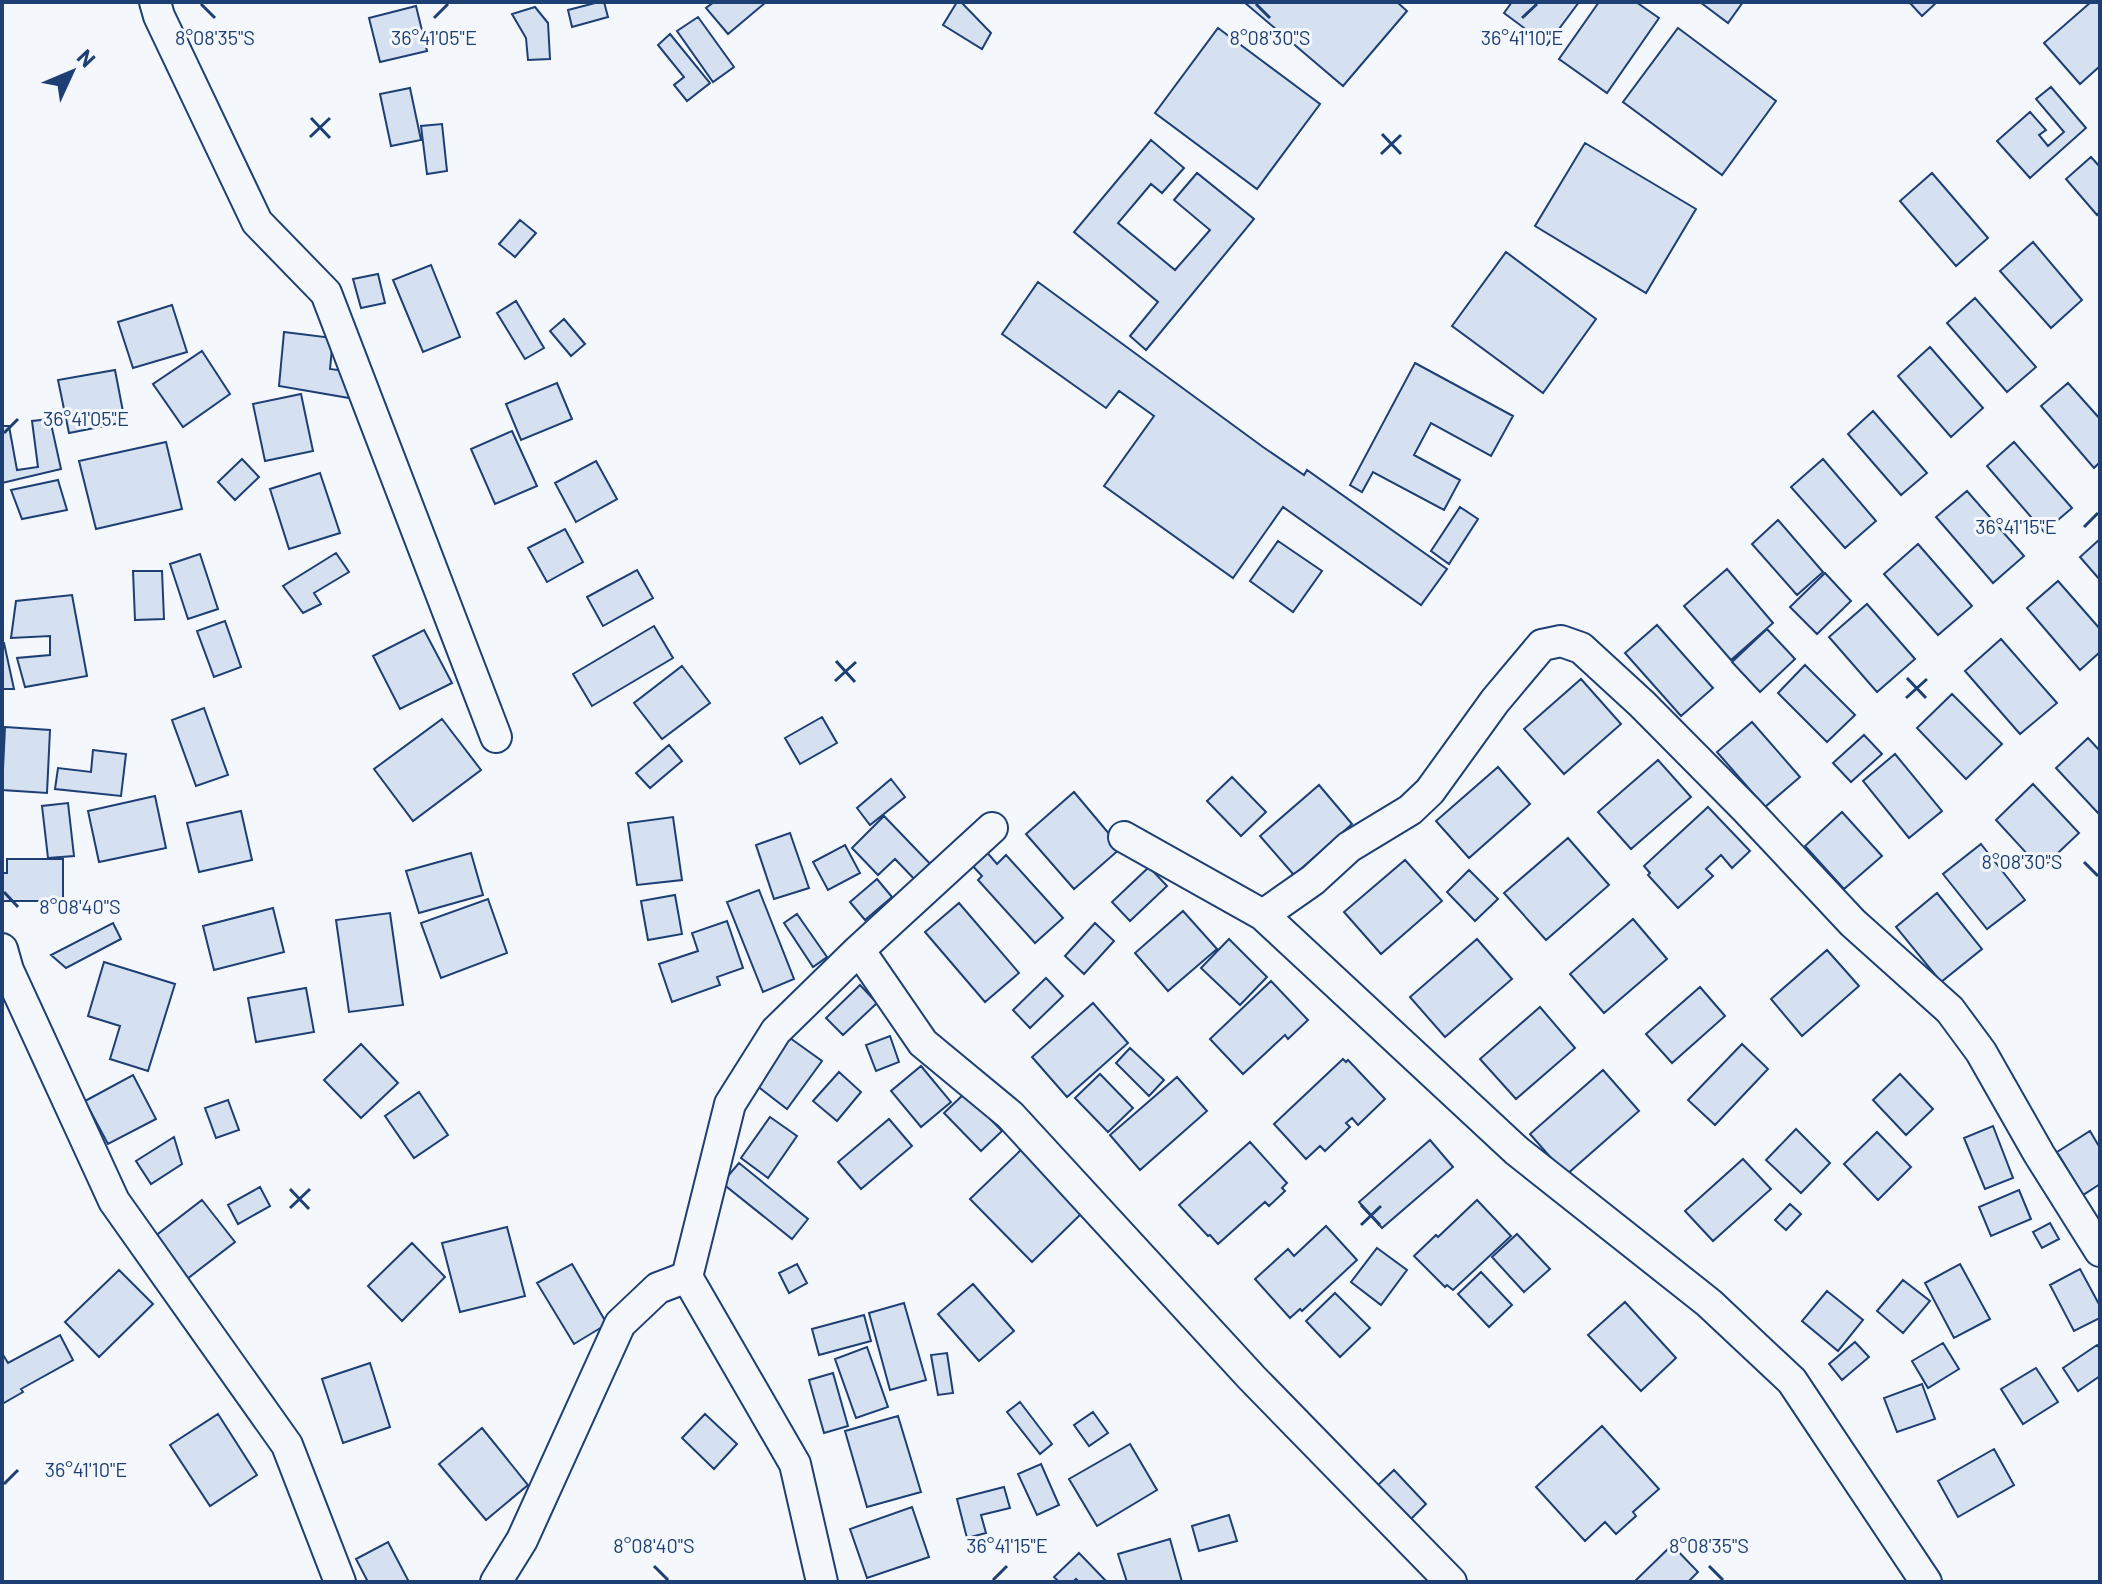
<svg xmlns="http://www.w3.org/2000/svg" width="2102" height="1584" viewBox="0 0 2102 1584" font-family="Barlow,sans-serif">
	<style>
		.building { fill: #d5e0f0; stroke: #1d3f73; stroke-width: 2 }
		.lines { fill: none; stroke-linecap: round; stroke-linejoin: round }
		.minor-casing { stroke: #1d3f73; stroke-width: 34 }
		.minor { stroke: #f4f7fb; stroke-width: 30 }
		.ticks { fill: none; stroke: #1d3f73; stroke-width: 3 }
		.ticks-label { font-size: 20px; text-anchor: middle; fill: #1d3f73; stroke: #f4f7fb; stroke-width: 6; stroke-linejoin: round; paint-order: stroke }
	</style>
	<rect width="100%" height="100%" fill="#f4f7fb"/>
	<path class="building" d="M599,2h5l4,15 -36,10 -4,-17z
		M714,2h52l-38,32 -22,-26z
		M957,2h4l30,31 -9,16 -39,-24z
		M1244,2h153l10,9 -64,75z
		M1512,2h67l-32,43 -43,-32z
		M1599,2h37l23,16 -52,75 -48,-34z
		M1700,2h43l-15,21z
		M1909,2h28l-15,14z
		M2091,2h6l3,3v61l-20,18 -36,-41z
		M416,6l11,45 -47,11 -11,-44z
		M535,7l13,16 2,36 -22,1 -2,-22 -14,-24z
		M698,17l36,50 -21,15 -36,-51z
		M1218,28l102,76 -63,85 -102,-76z
		M1678,28l98,73 -54,74 -99,-73z
		M670,34l40,49 -23,18 -13,-16 10,-8 -26,-32z
		M2051,87l35,41 -56,50 -33,-37 33,-29 16,18 -7,5 9,11 16,-14 -28,-33z
		M410,88l11,52 -30,6 -11,-52z
		M442,124l5,47 -20,3 -6,-48z
		M1151,140l33,28 -22,25 -11,-9 -33,39 57,47 35,-40 -36,-30 23,-27 57,46 -108,131 -16,-14 28,-34 -84,-70z
		M1585,143l111,66 -50,84 -111,-67z
		M2091,157l9,10v45l-3,3 -31,-36z
		M1932,173l56,65 -32,28 -56,-65z
		M520,220l16,13 -21,24 -16,-13z
		M2033,242l49,58 -31,28 -51,-57z
		M1506,252l90,67 -53,74 -91,-67z
		M431,265l29,72 -37,15 -30,-72z
		M378,274l7,29 -24,5 -8,-29z
		M1038,282l225,165 41,28 3,-5 140,99 -26,36 -138,-98 -50,71 -129,-92 50,-70 -35,-25 -13,17 -104,-74z
		M1975,298l61,69 -29,25 -60,-69z
		M516,301l28,47 -19,11 -28,-46z
		M172,305l15,47 -54,16 -15,-46z
		M564,319l21,25 -14,12 -21,-25z
		M284,332l49,6 -3,31 22,3 -3,26 -70,-12z
		M1930,347l53,61 -32,29 -53,-61z
		M202,351l28,43 -47,33 -30,-43z
		M1415,363l98,53 -22,40 -60,-33 -17,32 46,25 -16,30 -71,-38 -11,20 -12,-7z
		M115,370l10,52 -56,11 -11,-53z
		M557,383l15,36 -51,21 -15,-36z
		M2068,383l32,36v43l-6,6 -53,-62z
		M301,394l12,57 -48,10 -12,-57z
		M1873,411l54,62 -26,22 -53,-61z
		M50,419l11,50 -59,14v-57h7l8,44 21,-3 -6,-46z
		M512,431l25,55 -42,18 -24,-55z
		M166,442l16,67 -86,20 -17,-68z
		M2014,442l58,66 -28,24 -57,-66z
		M242,459l17,18 -24,23 -17,-18z
		M1823,459l53,62 -31,27 -54,-61z
		M596,461l21,38 -41,23 -21,-39z
		M320,473l20,60 -51,16 -19,-60z
		M58,480l9,30 -45,9 -11,-29z
		M1967,491l57,65 -31,27 -57,-66z
		M1460,507l18,12 -29,45 -18,-13z
		M1778,520l45,52 -26,23 -45,-51z
		M565,529l18,33 -36,20 -19,-34z
		M2100,539v41l-20,-23z
		M1278,541l44,30 -29,41 -43,-31z
		M1918,544l54,62 -34,29 -54,-61z
		M336,553l13,19 -35,21 7,11 -18,9 -20,-27z
		M200,554l18,55 -30,10 -18,-55z
		M1727,569l46,54 -42,37 -47,-54z
		M637,570l16,28 -50,28 -16,-29z
		M133,571h29l2,48 -29,1z
		M1825,573l26,28 -34,33 -27,-27z
		M2058,581l42,48v23l-20,18 -53,-62z
		M72,595l15,81 -62,11 -8,-29 33,-3v-19l-39,2 5,-37z
		M1867,604l48,55 -38,33 -48,-55z
		M225,621l16,46 -27,10 -17,-46z
		M1657,625l56,63 -32,28 -56,-63z
		M654,626l19,32 -81,48 -19,-32z
		M1767,629l28,30 -35,33 -28,-30z
		M424,630l28,53 -52,26 -27,-53z
		M2001,639l56,64 -37,31 -55,-63z
		M2,643h2l10,46h-12z
		M1805,665l50,50 -28,27 -49,-49z
		M682,666l28,37 -48,36 -28,-36z
		M1581,679l40,45 -57,50 -40,-45z
		M1952,694l50,50 -36,35 -49,-51z
		M204,708l24,67 -32,11 -24,-66z
		M822,717l15,26 -37,21 -15,-26z
		M442,719l39,51 -68,51 -39,-52z
		M1752,722l48,55 -35,30 -48,-55z
		M5,727l45,3 -3,63 -45,-3z
		M1864,735l18,19 -31,28 -18,-19z
		M2088,738l12,13v60l-2,2 -42,-45z
		M669,745l13,16 -32,27 -14,-15z
		M93,750l33,4 -5,42 -66,-7 3,-21 33,4z
		M1895,754l47,57 -33,27 -46,-57z
		M1658,760l33,37 -60,52 -33,-37z
		M1498,767l32,37 -61,54 -33,-37z
		M1232,777l34,35 -25,24 -34,-35z
		M891,779l14,18 -35,28 -13,-17z
		M2033,784l46,49 -38,36 -45,-49z
		M1319,785l33,39 -58,51 -34,-39z
		M1074,792l47,56 -47,41 -48,-55z
		M155,796l11,52 -67,14 -11,-51z
		M68,803l6,53 -26,2 -6,-52z
		M1708,807l42,44 -18,17 -11,-13 -15,14 7,7 -35,32 -30,-33 2,-2 -6,-7z
		M241,811l11,49 -53,12 -12,-49z
		M1842,812l40,44 -38,33 -39,-43z
		M884,816l52,54 -16,15 -25,-26 -17,16 -26,-27z
		M673,817l9,63 -45,5 -9,-62z
		M790,833l19,55 -35,11 -18,-54z
		M1568,838l41,47 -63,55 -42,-47z
		M1981,844l44,56 -38,29 -44,-55z
		M845,845l15,28 -32,17 -15,-28z
		M985,850l12,14 9,-9 57,63 -28,25 -57,-63 4,-4 -12,-13z
		M471,853l12,42 -64,18 -13,-42z
		M7,859h56v42h-61v-28h5z
		M1405,860l37,41 -61,53 -37,-42z
		M1149,867l18,19 -37,35 -18,-19z
		M1469,870l29,29 -23,22 -28,-29z
		M877,879l15,18 -27,23 -15,-18z
		M759,890l35,89 -31,13 -36,-90z
		M1937,893l45,56 -41,33 -45,-55z
		M675,895l7,39 -34,6 -7,-39z
		M488,899l19,54 -66,25 -20,-55z
		M959,903l60,70 -34,29 -60,-70z
		M273,908l11,44 -70,18 -11,-44z
		M1183,911l34,38 -49,42 -33,-38z
		M390,913l13,92 -54,7 -13,-92z
		M797,914l30,43 -14,10 -29,-44z
		M1633,919l34,40 -63,54 -34,-39z
		M727,921l16,47 -26,9 3,8 -48,17 -13,-38 39,-13 -6,-18z
		M113,923l8,16 -55,29 -15,-13z
		M1095,923l19,18 -30,33 -19,-18z
		M1229,939l38,38 -27,28 -39,-37z
		M1477,939l35,40 -67,58 -35,-40z
		M1827,950l32,36 -57,50 -31,-37z
		M104,962l71,22 -27,87 -38,-12 10,-33 -32,-10z
		M1046,978l17,18 -33,32 -17,-18z
		M1271,981l37,39 -20,19 -3,-4 -42,39 -33,-35z
		M860,985l17,18 -34,32 -17,-17z
		M1700,987l25,29 -53,47 -26,-29z
		M306,988l8,44 -58,10 -8,-44z
		M1093,1003l35,40 -61,54 -35,-40z
		M1540,1007l35,41 -59,51 -36,-40z
		M890,1036l9,26 -23,9 -10,-26z
		M790,1038l32,23 -35,48 -31,-24z
		M361,1044l37,39 -37,35 -37,-38z
		M1742,1044l26,25 -53,56 -27,-25z
		M1130,1048l34,32 -15,16 -33,-33z
		M1343,1059l3,3 2,-2 37,39 -27,26 -6,-7 -6,5 4,4 -25,24 -5,-5 -14,13 -32,-35z
		M921,1066l30,36 -30,25 -30,-36z
		M1603,1070l36,41 -73,64 -36,-41z
		M839,1072l22,20 -24,29 -24,-20z
		M1100,1074l33,34 -25,24 -33,-34z
		M1900,1074l33,35 -27,26 -33,-35z
		M133,1075l23,44 -48,25 -23,-43z
		M1177,1077l30,34 -67,59 -30,-35z
		M419,1092l29,43 -34,23 -29,-42z
		M965,1093l37,38 -21,20 -37,-38z
		M228,1100l11,30 -23,8 -11,-30z
		M770,1117l27,19 -29,42 -27,-20z
		M889,1119l23,27 -51,43 -23,-27z
		M1993,1126l20,52 -28,11 -21,-51z
		M1796,1129l34,34 -29,30 -35,-33z
		M2090,1131l10,17v36l-17,11 -26,-43z
		M1877,1132l34,35 -33,33 -34,-36z
		M174,1137l8,27 -31,20 -15,-23z
		M1430,1140l23,27 -71,61 -23,-26z
		M1250,1142l37,41 -5,5 3,3 -16,15 -4,-4 -47,42 -8,-9 -2,1 -29,-31z
		M1023,1148l61,63 -52,51 -62,-63z
		M1743,1159l28,30 -58,52 -28,-30z
		M739,1163l69,56 -16,20 -70,-56z
		M260,1187l10,19 -32,18 -10,-19z
		M2019,1190l12,29 -40,17 -12,-29z
		M202,1200l33,42 -48,37 -33,-42z
		M1477,1200l34,36 -58,54 -6,-5 -2,2 -31,-31 22,-21 2,2z
		M1790,1204l11,10 -15,16 -11,-10z
		M2050,1223l9,16 -17,9 -9,-16z
		M1326,1226l31,34 -55,51 -2,-2 -10,9 -35,-39 33,-30 6,7z
		M507,1227l18,69 -65,16 -18,-69z
		M1517,1234l33,35 -26,23 -32,-35z
		M412,1243l33,34 -43,44 -34,-35z
		M1377,1248l30,22 -26,35 -30,-23z
		M572,1264l35,60 -33,20 -37,-61z
		M797,1264l10,19 -18,10 -10,-20z
		M1960,1264l30,55 -36,19 -29,-55z
		M2080,1269l20,37v12l-26,13 -24,-46z
		M119,1270l34,34 -54,53 -34,-35z
		M1481,1272l31,33 -23,22 -31,-33z
		M1903,1280l27,21 -27,32 -26,-22z
		M973,1284l41,47 -35,30 -41,-47z
		M1827,1291l36,29 -25,31 -36,-30z
		M1335,1293l35,35 -30,29 -34,-36z
		M1625,1302l51,56 -35,33 -53,-56z
		M904,1303l22,77 -36,10 -21,-77z
		M864,1315l7,26 -52,14 -7,-26z
		M60,1335l13,25 -52,29 2,3 -21,12v-51l6,10z
		M1855,1342l14,15 -27,23 -13,-16z
		M1943,1343l16,26 -31,19 -16,-27z
		M2097,1345l3,4v27l-22,15 -15,-23z
		M867,1347l21,60 -32,11 -21,-59z
		M947,1353l6,40 -15,2 -7,-40z
		M370,1363l20,64 -47,16 -21,-64z
		M2036,1368l22,34 -35,22 -22,-35z
		M833,1373l15,53 -24,7 -15,-53z
		M1922,1384l13,35 -38,13 -13,-34z
		M1020,1402l32,42 -12,10 -33,-42z
		M1093,1412l15,21 -19,13 -15,-21z
		M218,1414l39,61 -47,31 -40,-61z
		M705,1414l32,30 -23,25 -32,-31z
		M898,1416l23,76 -54,15 -22,-76z
		M1602,1426l57,63 -26,23 3,4 -20,18 -11,-12 -20,19 -49,-54z
		M482,1428l46,57 -42,35 -47,-56z
		M1130,1444l27,46 -60,36 -28,-47z
		M1994,1449l20,36 -56,32 -20,-36z
		M1041,1464l18,41 -22,10 -19,-41z
		M1394,1470l32,34 -15,15 -33,-34z
		M1004,1487l6,21 -29,7 5,18 -19,5 -10,-39z
		M912,1507l17,50 -62,21 -17,-49z
		M1229,1515l8,26 -38,10 -7,-25z
		M1170,1539l12,43h-55l-9,-28z
		M388,1542l21,40h-41l-12,-23z
		M1672,1545l26,27 -10,10h-54z
		M1079,1553l28,29h-28l-3,-3 -3,3h-14l-5,-5z"/>
	<g class="lines">
		<g class="minor-casing">
			<path id="minor" d="M155,2l4,14 98,206 69,71 170,444
				M1124,837l139,78 254,236 192,152 83,78 134,201
				M1263,915l50,-35 36,-33 61,-37 20,-19 65,-90 47,-56 19,-4 20,7 61,56 105,106 106,113 97,87 31,42 58,102 61,97
				M2,949l6,21 106,231 173,244 53,137
				M859,950l64,93 87,72 242,263 199,204
				M496,1582l26,-42 98,-216 38,-36 29,-11
				M822,1582l-27,-118 -108,-187 43,-173 46,-73 83,-81 133,-122"/>
		</g>
		<use href="#minor" class="minor"/>
	</g>
	<path class="ticks" d="M201,4l14,14M1256,4l14,14M434,18l14,-14M1522,18l15,-14M311,118l19,20M1382,134l19,20M310,137l20,-19M1381,154l20,-19M4,433l14,-14M2084,527l14,-14M836,661l19,21M1907,678l19,20M835,681l21,-19M1906,698l21,-19M2084,862l14,14M4,892l14,15M290,1189l19,20M1361,1205l19,20M290,1208l20,-19M1361,1225l20,-19M4,1484l14,-14M654,1566l14,14M1709,1566l14,14M993,1580l14,-14"/>
	<g class="ticks-label">
		<text x="434" y="45">36°41'05"E</text>
		<text x="1522" y="45">36°41'10"E</text>
		<text x="215" y="45">8°08'35"S</text>
		<text x="1270" y="45">8°08'30"S</text>
		<text x="86" y="426">36°41'05"E</text>
		<text x="2016" y="534">36°41'15"E</text>
		<text x="2022" y="869">8°08'30"S</text>
		<text x="80" y="914">8°08'40"S</text>
		<text x="86" y="1477">36°41'10"E</text>
		<text x="654" y="1553">8°08'40"S</text>
		<text x="1709" y="1553">8°08'35"S</text>
		<text x="1007" y="1553">36°41'15"E</text>
	</g>
	<rect width="2102" height="1584" fill="none" stroke="#1d3f73" stroke-width="8"/>
	<g transform="translate(72 72) rotate(46)" stroke="#f4f7fb" stroke-width="6" paint-order="stroke">
	<path d="M0-6L14 30L0 20L-14 30Z" fill="#1d3f73"/>
	<text y="-12" font-size="22" font-weight="bold" text-anchor="middle" fill="#1d3f73">N</text>
	</g>
</svg>
